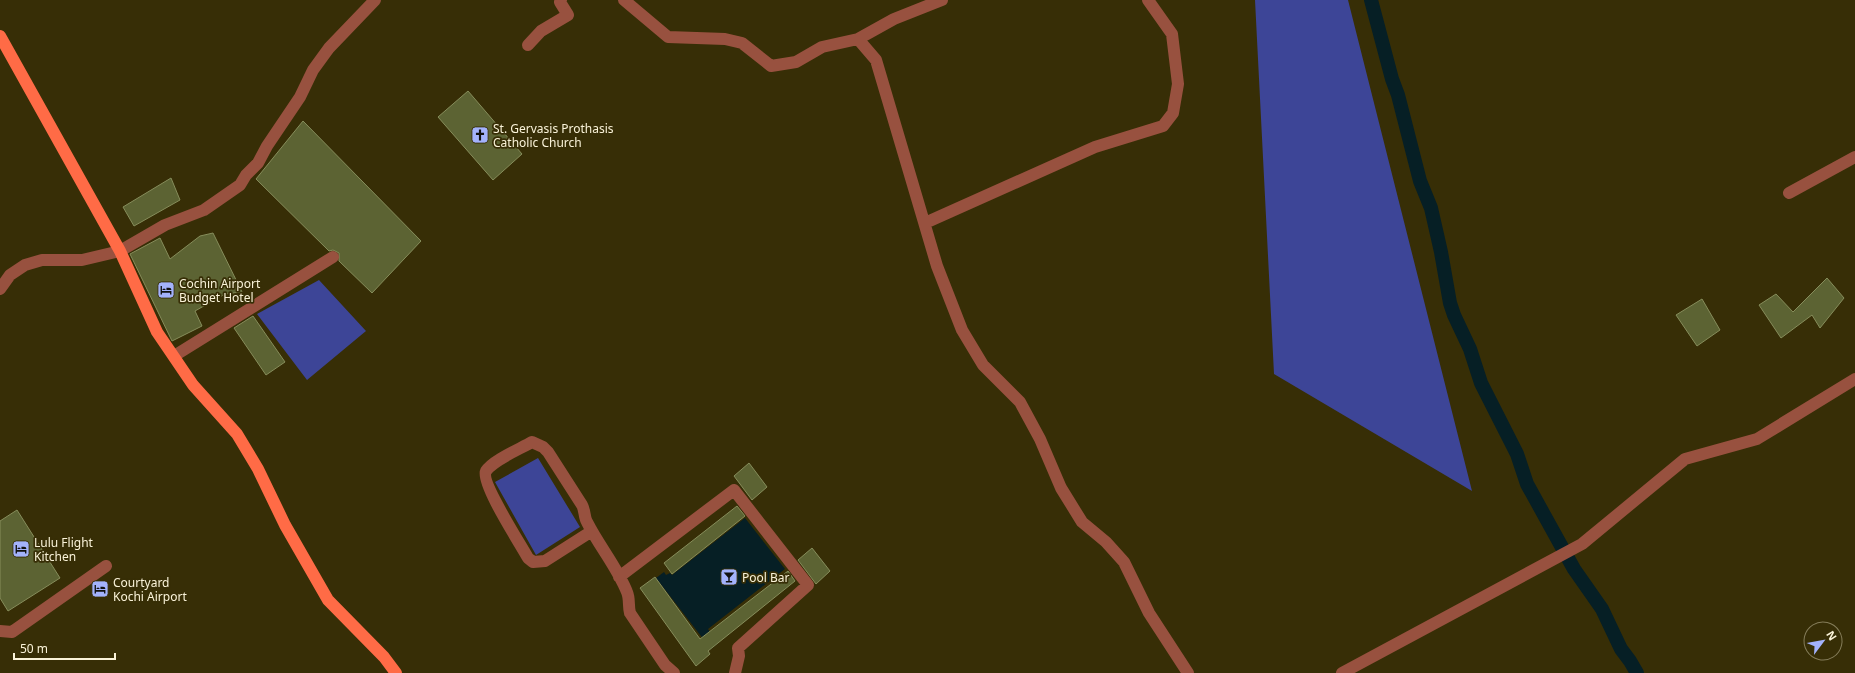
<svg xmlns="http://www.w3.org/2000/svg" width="1855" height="673" viewBox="0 0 1855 673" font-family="'Noto Sans',sans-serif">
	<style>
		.green { fill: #3d4597 }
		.water { fill: #061f25 }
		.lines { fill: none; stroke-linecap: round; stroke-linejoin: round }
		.canal { stroke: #061f25; stroke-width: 14 }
		.building { fill: #5c6333; stroke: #868d5b }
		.minor { stroke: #98513f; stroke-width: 12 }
		.major { stroke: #ff6b46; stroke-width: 12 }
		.labels { text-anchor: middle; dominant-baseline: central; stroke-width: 3.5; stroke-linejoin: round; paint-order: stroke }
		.poi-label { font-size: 12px; fill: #faf3d9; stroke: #372e06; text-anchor: start }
	</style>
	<rect width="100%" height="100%" fill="#372e06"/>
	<path class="green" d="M1255,0h93l124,491 -198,-117z
		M319,280l47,51 -59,49 -50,-66z
		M538,458l42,69 -44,28 -41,-73z"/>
	<path class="water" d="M745,518l40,51 -77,60 10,14 -7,6 -55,-71 8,-6 2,3 4,-2 2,2z"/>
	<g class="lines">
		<path class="canal" d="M1371,0l21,79 6,16 22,86 11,27 10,44 9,51 4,12 16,34 11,34 36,71 10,30 47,85 28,40 19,40 9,12 7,12"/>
	</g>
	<path class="building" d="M468,91l54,63 -29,26 -55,-63z
		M303,121l118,120 -49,52 -33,-32v-8l-6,-3 -4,1 -73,-72z
		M171,178l9,22 -46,26 -11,-19z
		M213,233l29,59 -17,2 -30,17 7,15 -30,15 -42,-87 30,-16 10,21 30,-23z
		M1827,278l17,20 -24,30 -8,-13 -31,23 -22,-33 17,-11 17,18z
		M1702,299l18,31 -23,16 -21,-31z
		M253,316l32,46 -19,13 -32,-47z
		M749,463l18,24 -15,13 -18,-24z
		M737,506l8,10 -73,58 -8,-11z
		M17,510l43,68 -52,33 -8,-13v-77z
		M812,548l18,23 -14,13 -18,-24z
		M788,571l7,10 -87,70 2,3 -14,12 -56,-78 15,-11 45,62z"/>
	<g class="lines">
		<path class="minor" d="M624,0l44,37 57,2 17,4 29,23 25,-4 26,-15 36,-8 18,21 61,206 25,64 21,35 37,37 20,37 21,49 21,34 24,20 18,20 25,51 39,60
			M858,39l36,-20 48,-19
			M528,45l13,-14 27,-16 -8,-13 1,-2
			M1789,193l66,-36
			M925,223l170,-76 68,-21 10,-13 5,-29 -6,-50 -24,-34
			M0,289l10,-14 15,-10 17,-5h40l38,-9 45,-26 39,-15 36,-25 6,-10 12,-12 9,-17 33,-49 13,-27 16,-22 46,-48
			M174,356l159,-99
			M592,531l-47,30 -12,1 -5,-4c-7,-13 -48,-76 -42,-87 7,-11 34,-22 46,-29l11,5 5,5 34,53c3,5 2,12 5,17 12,24 30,45 40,70 3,7 1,14 3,21l35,52 9,8
			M619,577l115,-87 74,95 -70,63 1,8 -4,17
			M0,631l12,1 94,-66
			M1342,673l240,-129 103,-85 72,-20 98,-60"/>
		<path class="major" d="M0,36l120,215 37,81 36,53 44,49 21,35 27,56 43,75 56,57 12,16"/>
	</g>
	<defs>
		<g id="church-square" transform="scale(0.9)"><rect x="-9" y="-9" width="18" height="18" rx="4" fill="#a3b2fc" stroke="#372e06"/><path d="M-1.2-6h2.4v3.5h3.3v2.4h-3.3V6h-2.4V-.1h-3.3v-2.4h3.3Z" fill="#111"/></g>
		<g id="hotel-square" transform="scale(0.9)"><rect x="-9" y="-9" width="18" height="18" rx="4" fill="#a3b2fc" stroke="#372e06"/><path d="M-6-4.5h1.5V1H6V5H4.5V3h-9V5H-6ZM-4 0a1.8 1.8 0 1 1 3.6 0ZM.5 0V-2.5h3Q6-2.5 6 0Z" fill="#111"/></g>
		<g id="bar-square" transform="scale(0.9)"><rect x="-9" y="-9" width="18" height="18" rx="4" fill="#a3b2fc" stroke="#372e06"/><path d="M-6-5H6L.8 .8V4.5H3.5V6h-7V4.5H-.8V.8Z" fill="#111"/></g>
	</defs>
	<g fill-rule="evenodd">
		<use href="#church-square" x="480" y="135"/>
		<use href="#hotel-square" x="166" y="290"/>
		<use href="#hotel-square" x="21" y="549"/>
		<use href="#bar-square" x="729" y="577"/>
		<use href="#hotel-square" x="100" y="589"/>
	</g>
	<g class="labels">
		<g class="poi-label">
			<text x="493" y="128">St. Gervasis Prothasis<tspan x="493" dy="14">Catholic Church</tspan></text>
			<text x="179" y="283">Cochin Airport<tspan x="179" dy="14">Budget Hotel</tspan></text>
			<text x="34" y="542">Lulu Flight<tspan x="34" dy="14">Kitchen</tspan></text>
			<text x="742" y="577">Pool Bar</text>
			<text x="113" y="582">Courtyard<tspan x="113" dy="14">Kochi Airport</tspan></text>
		</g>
	</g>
	<g transform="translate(1823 641) rotate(58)"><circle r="19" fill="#372e06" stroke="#857d5a"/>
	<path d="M0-3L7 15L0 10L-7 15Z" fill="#a3b2fc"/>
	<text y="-6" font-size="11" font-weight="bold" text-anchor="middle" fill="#faf3d9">N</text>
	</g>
	<path d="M14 653v6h101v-6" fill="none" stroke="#faf3d9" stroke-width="2"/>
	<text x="20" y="653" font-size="12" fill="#faf3d9" stroke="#372e06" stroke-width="3" paint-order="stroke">50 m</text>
</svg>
